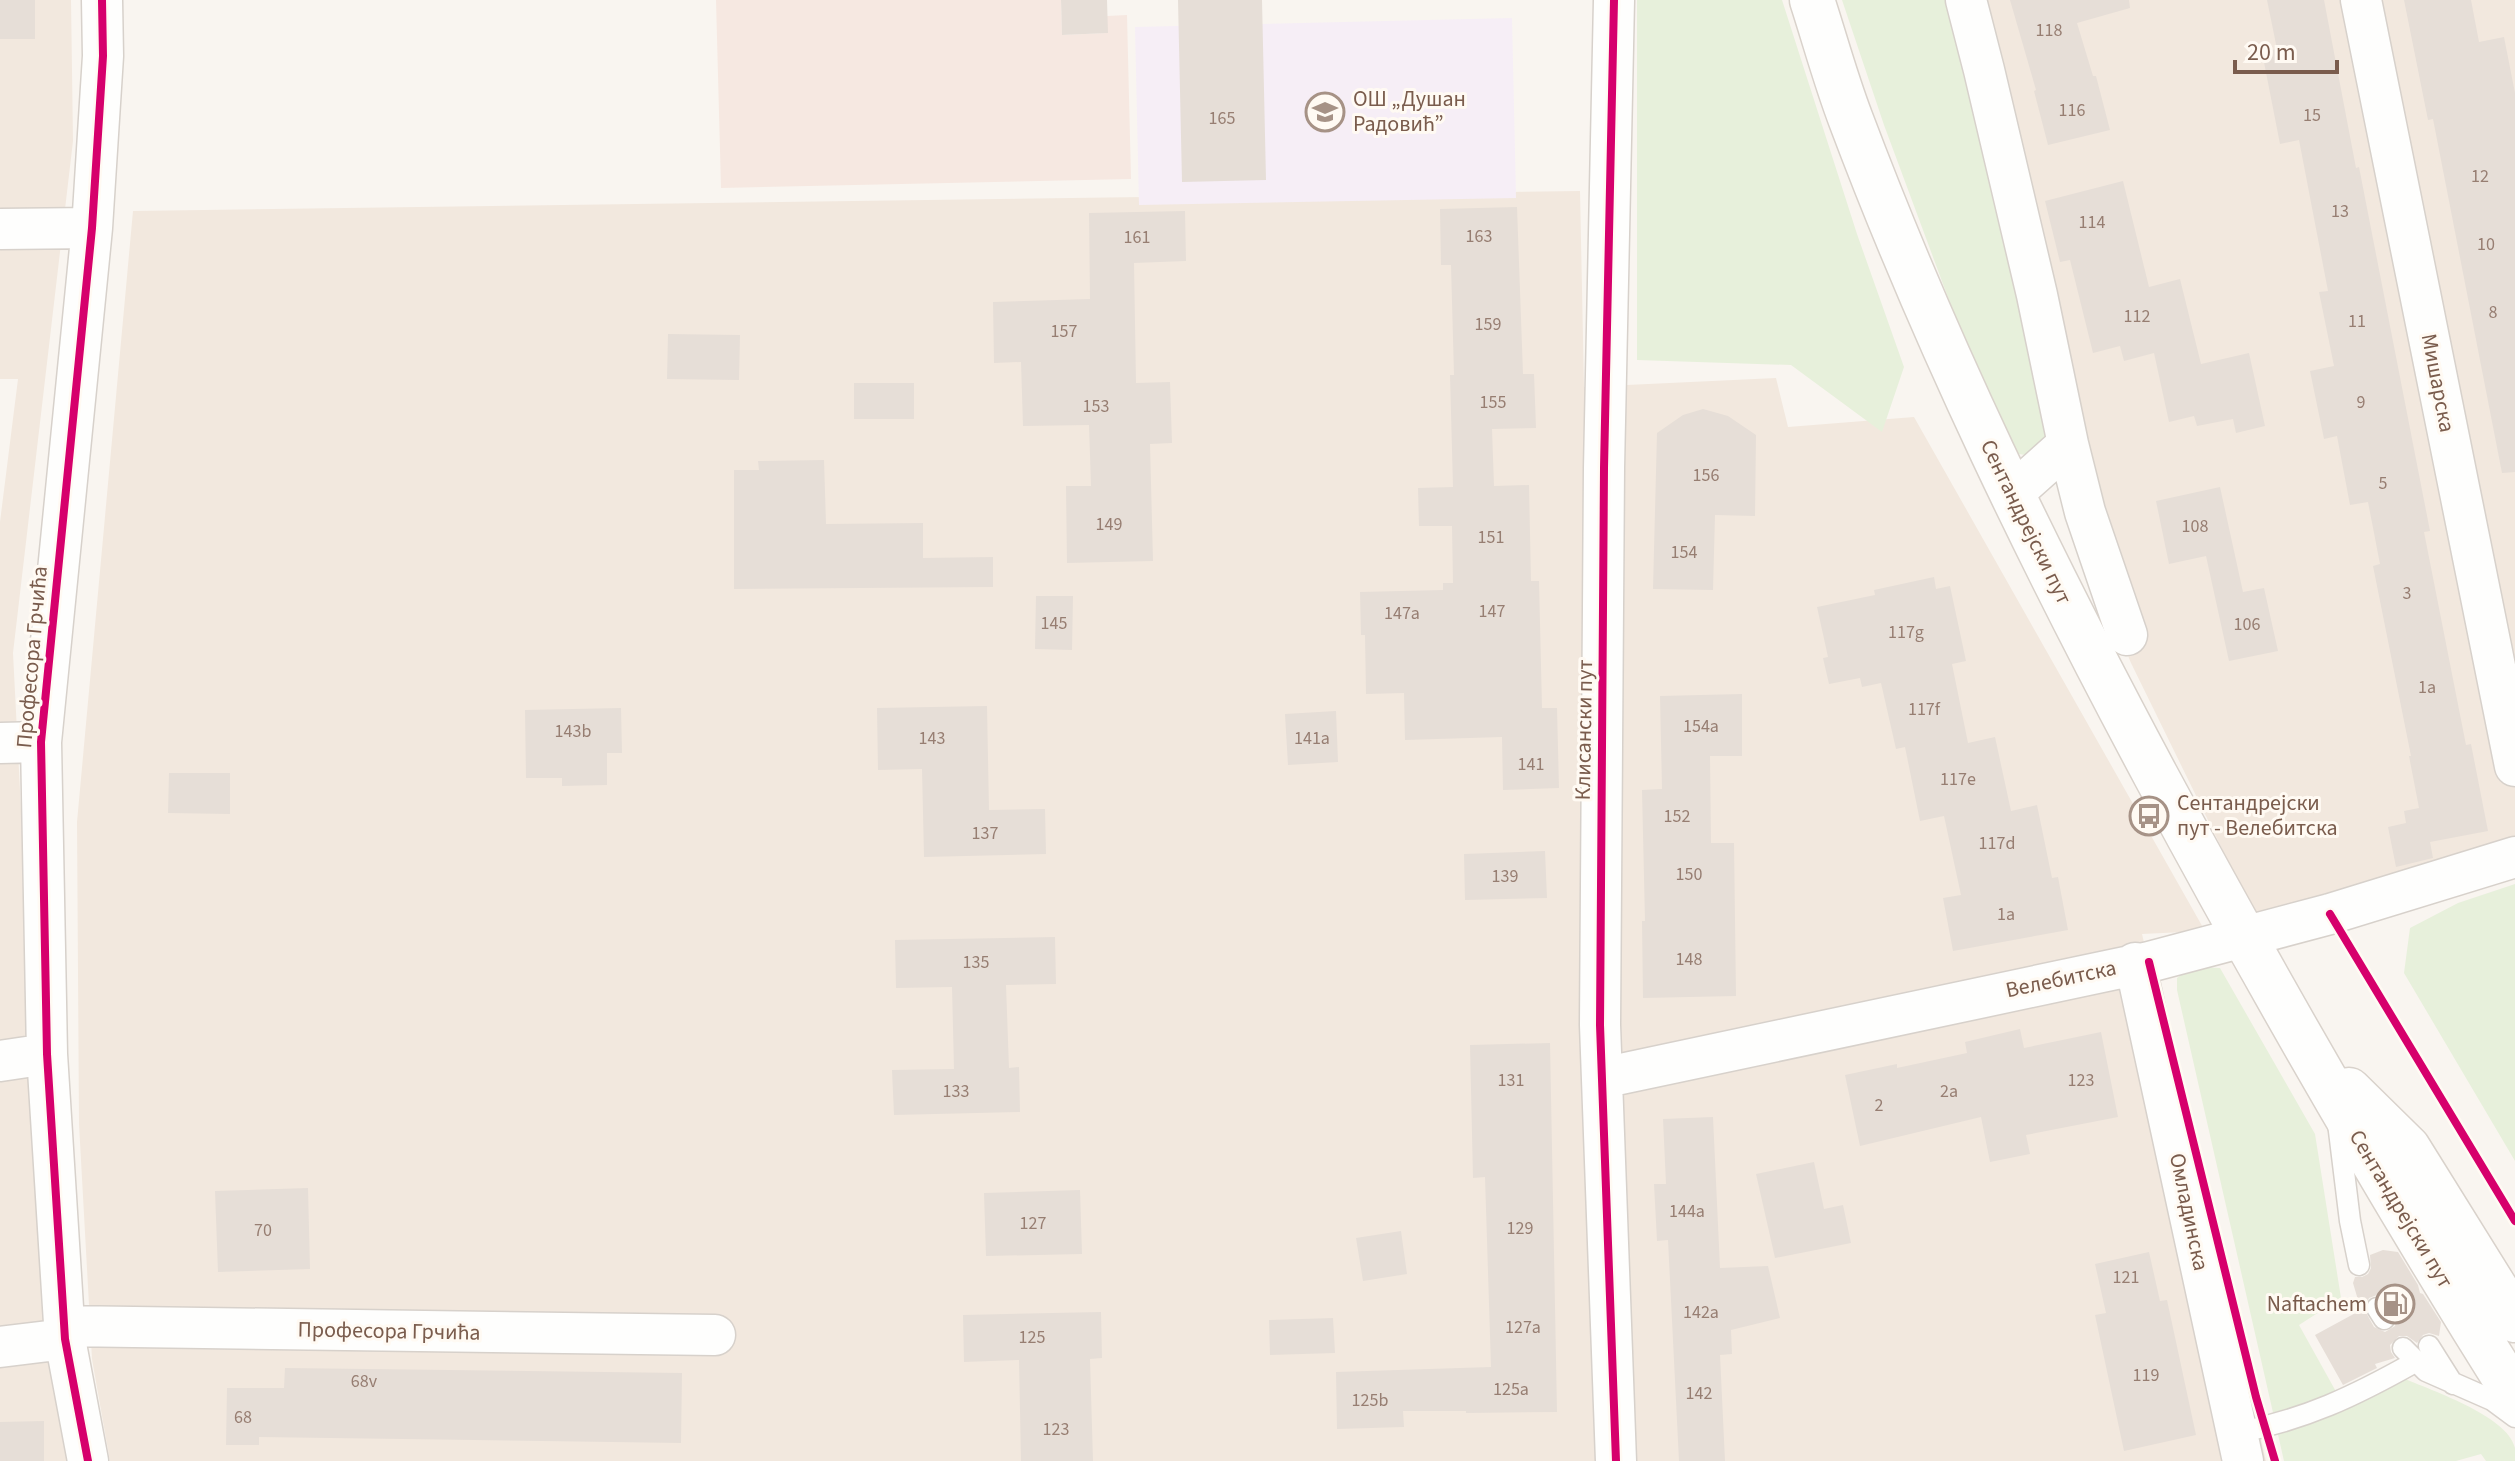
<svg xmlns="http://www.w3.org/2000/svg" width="2515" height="1461" viewBox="0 0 2515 1461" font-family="'Source Sans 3',sans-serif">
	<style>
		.residential { fill: #f2e8de }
		.commercial { fill: #f6e8e1 }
		.education { fill: #f6eef6 }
		.green { fill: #e7f0db }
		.building { fill: #e6ded7; fill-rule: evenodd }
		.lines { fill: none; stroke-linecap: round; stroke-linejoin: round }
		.lane-casing { stroke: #d7d1cb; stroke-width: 23 }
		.street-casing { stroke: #d7d1cb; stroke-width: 43 }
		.secondary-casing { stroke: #d9d2cb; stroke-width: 47 }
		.lane { stroke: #fefefd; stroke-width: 20 }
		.street { stroke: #fefefd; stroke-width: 40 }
		.secondary { stroke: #fefefd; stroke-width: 44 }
		.cycleway-casing { stroke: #fffaf3; stroke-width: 13 }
		.cycleway { stroke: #d6006c; stroke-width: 8 }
		.labels { text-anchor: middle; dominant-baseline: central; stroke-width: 6; stroke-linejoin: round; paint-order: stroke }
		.number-label { font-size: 18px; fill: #977e72 }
		.poi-label { font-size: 22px; fill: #7a5c4d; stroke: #fffaf3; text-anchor: start }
		.street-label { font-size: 22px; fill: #7a5c4d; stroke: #fffaf3 }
	</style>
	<rect width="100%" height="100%" fill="#f9f5f0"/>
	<path class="residential" d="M0,0h71l2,141 -60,512 31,608 39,200h-83v-939l18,-143h-18z
		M1951,0h564v843l-260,73 -124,-253 -71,-175z
		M1580,191l4,196 192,-9 12,49 126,-10 291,514 -63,3 124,527h-2156l-18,-102 -13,-235 -2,-302 56,-611z"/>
	<path class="commercial" d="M716,0h345l1,35 45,-2v-17l20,-1 4,164 -410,9z"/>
	<path class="education" d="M1512,18l4,180 -377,7 -4,-178z"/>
	<path class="green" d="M1637,0h145l75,234 47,133 -22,65 -91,-67 -154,-5z
		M1842,0h113l107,416 -30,40 -13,-2 -12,-13 -25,-52 -98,-264z
		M2515,884v277l-111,-188 6,-45 48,-25z
		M2200,967l20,1 95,166 26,164 -42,27 45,81 54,-30c29,13 110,39 117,72 0,4 0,9 0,13h-29l-5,-7 -25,7h-172l-107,-471v-12l9,-7z"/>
	<path class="building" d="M0,0h35v39h-35z
		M1061,0h46l1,33 -46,2z
		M1178,0h84l4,180 -84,2z
		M2010,0h119l1,8 -53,15 16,53h3l14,54 -62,15 -14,-54 2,-1z
		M2267,0h57l32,168 3,-1 71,364 -6,1 42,213 5,-1 17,87 -58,11 3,16 -37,9 -8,-40 18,-4 -2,-12 15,-3 -10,-52h2l-38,-190 7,-2 -12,-62 -18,3 -13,-69 -13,3 -14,-68 24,-5 -15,-74 9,-1 -29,-151 -19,4 -18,-92 15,-3z
		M2404,0h67l8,42 25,-5 11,56v379l-13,1 -69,-354 -5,1z
		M2123,181l26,106 31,-8 21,85 48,-11 16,73 -29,7 -3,-14 -36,7 -3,-10 -25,6 -15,-69 -30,8 -4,-15 -27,7 -23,-93 -10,2 -15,-61z
		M1517,207l6,167h11l2,54 -44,1 2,57 35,-1 2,96h8l3,127h15l2,80 -56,2 -1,-53 -97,3 -1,-47 -38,1 -1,-59h-4l-1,-43 83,-2v-7h10l-1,-57h-33l-1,-38 35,-1 -3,-112h4l-3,-110h-10l-1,-56z
		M1185,211l1,50 -52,2 2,120 34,-1 2,61 -22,1 3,117 -86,2 -1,-77h25l-2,-61 -66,1 -2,-64 -27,1 -1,-61 97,-3 -1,-86z
		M668,334l72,1 -1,45 -72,-1z
		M854,383h60v36h-60z
		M1703,409l25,7 28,19 -1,81 -40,-1 -2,75 -60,-1 4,-156 26,-18z
		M824,460l2,64 97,-1v35l70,-1v30l-259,2v-119h25l-1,-9z
		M2220,487l23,105 21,-4 14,63 -49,10 -23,-105 -37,8 -13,-63z
		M1934,577l2,12 14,-3 16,75 -14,3 16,79 27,-6 16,74 26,-6 15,73 6,-1 10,53 -115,21 -10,-53 18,-3 -17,-79 -24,5 -15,-74 -9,2 -15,-66 -19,4 -2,-9 -31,6 -6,-26 5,-1 -11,-50 58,-12 -1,-5z
		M1036,596h37l-1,54 -37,-1z
		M1742,694v62h-32l1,87h23l2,153 -93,2 -1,-77h3l-3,-131 20,-1 -2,-93z
		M987,706l2,104 56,-1 1,45 -122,3 -2,-88 -44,1 -1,-62z
		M621,708l1,45h-15v32l-45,1v-8h-36l-1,-68z
		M1336,711l2,51 -50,3 -3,-51z
		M169,773h61v41l-62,-1z
		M1545,851l2,47 -82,2 -1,-46z
		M1055,937l1,47 -50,1 3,83 10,-1 1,45 -126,3 -2,-45 62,-1 -2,-82 -56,1 -1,-48z
		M2020,1029l4,19 77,-16 17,85 -92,18 4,19 -40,8 -9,-45 -121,29 -15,-71 52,-11v4l70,-15 -2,-11z
		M1550,1043l7,369 -91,1v-2h-63l1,16 -67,2 -1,-57 155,-5 -6,-190 -12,1 -3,-133z
		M1713,1117l7,151 48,-2 12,52 -49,12 1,24 -12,1 5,106h-46l-11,-221 -11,1 -3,-57h12l-3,-65z
		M1814,1162l10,47 19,-4 8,38 -76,15 -19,-84z
		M308,1188l2,81 -92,3 -3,-81z
		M1080,1190l2,64 -96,2 -2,-63z
		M1401,1231l6,43 -44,7 -7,-43z
		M2383,1250l15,2 20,33 2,8 3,1 18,28 -2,14 -10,-3 -6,2 -6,8 -10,-7h-8l-9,9 1,7 4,6 -20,6 2,4 -34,17 -28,-50 46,-25 -8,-27 2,-6h7l6,-3 3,-6 -1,-13zM2377,1295l10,5 10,18 -2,8 -10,6 -11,-5 -10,-18 5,-11z
		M2149,1252l11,49 7,-1 29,135 -72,16 -29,-136 11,-2 -11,-49z
		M1101,1312l1,46 -12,1 3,102h-72l-2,-101 -55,2 -1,-47z
		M1333,1318l2,35 -65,2 -1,-35z
		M285,1368l397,5 -1,70 -422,-6v8h-33l1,-57h57z
		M44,1421v40h-44v-39z"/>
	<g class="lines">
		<g class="lane-casing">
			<path id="lane" d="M2338,1123l12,98 9,44
				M2377,1308l7,11
				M2429,1346l24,38
				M2403,1348l23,23 66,29 23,17
				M2237,1433c69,-14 116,-36 178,-71"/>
		</g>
		<g class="street-casing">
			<path id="street" d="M1614,0l-10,468 -4,557 16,436
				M1966,0l18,70 53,225 31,149 17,68 42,123
				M2361,0l154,766
				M0,229l92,-1
				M2011,495l57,-51
				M0,743l41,-1
				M2135,963l108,498
				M0,1061l47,-7
				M1602,1078l547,-116 181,-48 185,-57
				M64,1326l651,9
				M0,1347l65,-8
				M88,1461l-23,-122 -18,-285 -6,-312 51,-514 11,-172 -1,-56"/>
		</g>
		<g class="secondary-casing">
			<path id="secondary" d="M1812,0c13,40 24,81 39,120 85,226 191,443 305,656 113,210 232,417 359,619
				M2349,1090l59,58 107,172"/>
		</g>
		<use href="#lane" class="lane"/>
		<use href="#street" class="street"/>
		<use href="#secondary" class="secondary"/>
		<g class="cycleway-casing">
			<path id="cycleway" d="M1614,0l-10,468 -4,557 16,436
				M2330,914l185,307
				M2149,962l107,435 19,64
				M88,1461l-23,-122 -18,-285 -6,-312 51,-514 11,-172 -1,-56"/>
		</g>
		<use href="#cycleway" class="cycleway"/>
	</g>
	<defs>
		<g id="school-ring" transform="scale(2)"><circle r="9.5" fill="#fffaf3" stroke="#a69286" stroke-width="1.5"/><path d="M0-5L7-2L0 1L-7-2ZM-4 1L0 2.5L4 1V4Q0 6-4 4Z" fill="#a69286"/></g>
		<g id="bus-ring" transform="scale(2)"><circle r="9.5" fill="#fffaf3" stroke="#a69286" stroke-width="1.5"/><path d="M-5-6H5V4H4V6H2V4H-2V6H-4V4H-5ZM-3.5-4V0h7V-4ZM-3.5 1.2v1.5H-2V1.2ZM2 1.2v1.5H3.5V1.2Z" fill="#a69286"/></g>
		<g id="fuel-ring" transform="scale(2)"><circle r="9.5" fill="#fffaf3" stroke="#a69286" stroke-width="1.5"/><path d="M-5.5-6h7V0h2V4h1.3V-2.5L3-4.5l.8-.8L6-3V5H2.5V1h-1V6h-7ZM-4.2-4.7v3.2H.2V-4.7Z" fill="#a69286"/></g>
	</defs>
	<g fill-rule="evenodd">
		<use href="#school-ring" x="1325" y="112"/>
		<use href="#bus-ring" x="2149" y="816"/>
		<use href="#fuel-ring" x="2395" y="1304"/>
	</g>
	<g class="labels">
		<g class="number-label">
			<text x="2049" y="30">118</text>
			<text x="2072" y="110">116</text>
			<text x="2312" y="115">15</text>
			<text x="1222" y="118">165</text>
			<text x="2480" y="176">12</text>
			<text x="2340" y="211">13</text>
			<text x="2092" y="222">114</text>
			<text x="1479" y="236">163</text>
			<text x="1137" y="237">161</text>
			<text x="2486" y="244">10</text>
			<text x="2493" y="312">8</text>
			<text x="2137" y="316">112</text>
			<text x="2357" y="321">11</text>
			<text x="1488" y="324">159</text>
			<text x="1064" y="331">157</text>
			<text x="1493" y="402">155</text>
			<text x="2361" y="402">9</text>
			<text x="1096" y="406">153</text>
			<text x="1706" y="475">156</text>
			<text x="2383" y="483">5</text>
			<text x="1109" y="524">149</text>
			<text x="2195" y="526">108</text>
			<text x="1491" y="537">151</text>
			<text x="1684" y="552">154</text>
			<text x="2407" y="593">3</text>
			<text x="1492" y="611">147</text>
			<text x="1402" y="613">147a</text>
			<text x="1054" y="623">145</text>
			<text x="2247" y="624">106</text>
			<text x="1906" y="632">117g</text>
			<text x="2427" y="687">1a</text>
			<text x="1924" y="709">117f</text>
			<text x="1701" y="726">154a</text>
			<text x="573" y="731">143b</text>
			<text x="932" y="738">143</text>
			<text x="1312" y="738">141a</text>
			<text x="1531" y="764">141</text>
			<text x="1958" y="779">117e</text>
			<text x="1677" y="816">152</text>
			<text x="985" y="833">137</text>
			<text x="1997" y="843">117d</text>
			<text x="1689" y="874">150</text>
			<text x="1505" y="876">139</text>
			<text x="2006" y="914">1a</text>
			<text x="1689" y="959">148</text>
			<text x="976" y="962">135</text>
			<text x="1511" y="1080">131</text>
			<text x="2081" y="1080">123</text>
			<text x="956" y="1091">133</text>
			<text x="1949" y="1091">2a</text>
			<text x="1879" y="1105">2</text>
			<text x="1687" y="1211">144a</text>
			<text x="1033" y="1223">127</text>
			<text x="1520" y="1228">129</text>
			<text x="263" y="1230">70</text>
			<text x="2126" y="1277">121</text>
			<text x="1701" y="1312">142a</text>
			<text x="1523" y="1327">127a</text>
			<text x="1032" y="1337">125</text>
			<text x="2146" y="1375">119</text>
			<text x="364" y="1381">68v</text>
			<text x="1511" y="1389">125a</text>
			<text x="1699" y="1393">142</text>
			<text x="1370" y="1400">125b</text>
			<text x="243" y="1417">68</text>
			<text x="1056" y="1429">123</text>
		</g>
		<g class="poi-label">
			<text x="1353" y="99">ОШ „Душан<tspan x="1353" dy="25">Радовић”</tspan></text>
			<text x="2177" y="803">Сентандрејски<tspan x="2177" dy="25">пут - Велебитска</tspan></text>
			<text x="2367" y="1304" text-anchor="end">Naftachem</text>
		</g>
		<g class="street-label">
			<text transform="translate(2438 383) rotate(79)">Мишарска</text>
			<text transform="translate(2026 522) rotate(64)">Сентандрејски пут</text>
			<text transform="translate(32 657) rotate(-85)">Професора Грчића</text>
			<text transform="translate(1584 730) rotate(-89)">Клисански пут</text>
			<text transform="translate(2061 979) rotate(-12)">Велебитска</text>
			<text transform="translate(2401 1209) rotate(59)">Сентандрејски пут</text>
			<text transform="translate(2189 1212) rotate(78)">Омладинска</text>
			<text transform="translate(389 1331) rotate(1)">Професора Грчића</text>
		</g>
	</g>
	<path d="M2235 60v12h102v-12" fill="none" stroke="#7a5c4d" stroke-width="4"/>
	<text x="2247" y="60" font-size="24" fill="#7a5c4d" stroke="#fffaf3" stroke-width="6" paint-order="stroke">20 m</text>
</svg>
